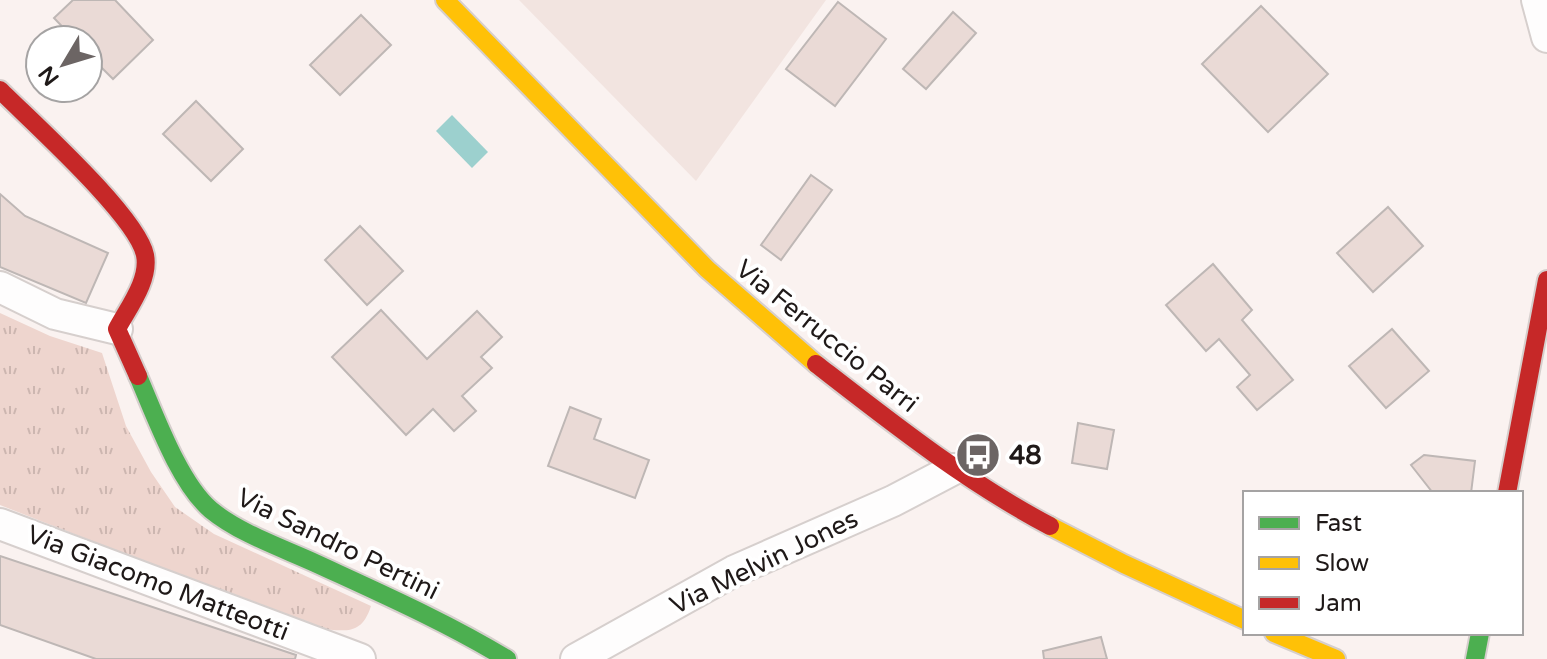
<svg xmlns="http://www.w3.org/2000/svg" width="1547" height="659" viewBox="0 0 1547 659" font-family="'Varela Round',sans-serif">
	<style>
		.built { fill: #f2e4e0 }
		.grass { fill: url(#grass-tufts) }
		.water { fill: #9cd0ce }
		.building { fill: #eadad6; stroke: #beb7b5; stroke-width: 2 }
		.lines { fill: none; stroke-linecap: round; stroke-linejoin: round }
		.street-casing { stroke: #d6cfcd; stroke-width: 34 }
		.fast-casing { stroke: #d6cfcd; stroke-width: 22 }
		.slow-casing { stroke: #d6cfcd; stroke-width: 22 }
		.jam-casing { stroke: #d6cfcd; stroke-width: 22 }
		.street { stroke: #fefdfd; stroke-width: 30 }
		.fast { stroke: #4caf50; stroke-width: 18 }
		.slow { stroke: #ffc107; stroke-width: 18 }
		.jam { stroke: #c62828; stroke-width: 18 }
		.labels { text-anchor: middle; dominant-baseline: central; stroke-width: 8; stroke-linejoin: round; paint-order: stroke }
		.street-label { font-size: 26px; fill: #1f1918; stroke: #fff }
		.poi-label { font-size: 26px; font-weight: bold; fill: #1f1918; stroke: #fff; text-anchor: start }
	</style>
	<defs>
		<pattern id="grass-tufts" width="24" height="20" patternUnits="userSpaceOnUse" patternTransform="scale(2)"><rect width="24" height="20" fill="#eed5ce"/><path d="M3 7l-1-3M5 7V3M7 7l1-3M15 17l-1-3M17 17v-4M19 17l1-3" fill="none" stroke="#ccb6b0"/></pattern>
	</defs>
	<rect width="100%" height="100%" fill="#faf2f0"/>
	<path class="built" d="M519,0h307l-130,181z"/>
	<path class="grass" d="M0,313l50,23 52,17 24,73 25,46 24,35 39,27 157,72c-10,31 -26,24 -54,23l-317,-124z"/>
	<path class="water" d="M452,115l36,37 -16,16 -36,-37z"/>
	<path class="building" d="M73,0h42l38,40 -40,39 -25,-25v-14h-13l-21,-22z
		M838,2l48,37 -51,67 -49,-37z
		M1261,6l67,68 -60,58 -66,-68z
		M953,12l23,21 -50,56 -23,-20z
		M361,15l30,30 -51,50 -30,-30z
		M196,101l47,48 -32,32 -48,-47z
		M811,175l21,15 -51,70 -20,-15z
		M0,194l25,22 83,37 -22,50 -86,-36z
		M1388,207l35,39 -50,46 -36,-39z
		M360,226l43,45 -36,34 -42,-45z
		M1213,264l39,46 -10,10 51,60 -36,30 -20,-23 13,-12 -31,-36 -13,12 -40,-46z
		M381,310l46,49 50,-48 25,26 -21,20 11,11 -30,28 14,15 -22,20 -21,-22 -27,26 -74,-78z
		M1392,329l37,42 -43,37 -37,-42z
		M570,407l31,12 -7,20 55,21 -14,38 -87,-32z
		M1078,423l36,7 -7,39 -35,-6z
		M1424,455l51,6 -4,32h-38l-22,-28z
		M0,556l296,99 -1,4h-199l-96,-34z
		M1101,637l6,22h-63l-1,-8z"/>
	<g class="lines">
		<g class="street-casing">
			<path id="street" d="M1537,0l10,37
				M0,287l55,27 62,15
				M0,524l360,135
				M576,659l158,-88 159,-70 61,-32"/>
		</g>
		<g class="fast-casing">
			<path id="fast" d="M138,376c17,39 41,107 73,134 28,23 71,38 104,53 65,30 131,59 192,96
				M1475,659l5,-26"/>
		</g>
		<g class="slow-casing">
			<path id="slow" d="M445,0l262,269 109,95
				M1050,526l74,38 121,56
				M1274,633l62,26"/>
		</g>
		<g class="jam-casing">
			<path id="jam" d="M0,90c32,32 137,126 145,165 5,25 -17,53 -28,74l21,47
				M816,364c76,59 149,117 234,162
				M1507,493l40,-213"/>
		</g>
		<use href="#street" class="street"/>
		<use href="#fast" class="fast"/>
		<use href="#slow" class="slow"/>
		<use href="#jam" class="jam"/>
	</g>
	<defs>
		<g id="bus-disc" transform="scale(2.3)"><circle r="9.5" fill="#6c6564" stroke="#fff"/><path d="M-5-6H5V4H4V6H2V4H-2V6H-4V4H-5ZM-3.5-4V0h7V-4ZM-3.5 1.2v1.5H-2V1.2ZM2 1.2v1.5H3.5V1.2Z" fill="#fff"/></g>
	</defs>
	<g fill-rule="evenodd">
		<use href="#bus-disc" x="978" y="455"/>
	</g>
	<g class="labels">
		<g class="street-label">
			<text transform="translate(827 336) rotate(39)">Via Ferruccio Parri</text>
			<text transform="translate(338 544) rotate(26)">Via Sandro Pertini</text>
			<text transform="translate(764 562) rotate(-26)">Via Melvin Jones</text>
			<text transform="translate(158 583) rotate(21)">Via Giacomo Matteotti</text>
		</g>
		<g class="poi-label">
			<text x="1009" y="455">48</text>
		</g>
	</g>
	<rect x="1243" y="491" width="280" height="144" fill="#ffffff" stroke="#a5a3a3" stroke-width="2"/>
	<rect x="1259" y="517" width="40" height="12" fill="#4caf50" stroke="#a5a3a3" stroke-width="2"/>
	<text x="1315" y="531" font-size="24" fill="#1f1918">Fast</text>
	<rect x="1259" y="557" width="40" height="12" fill="#ffc107" stroke="#a5a3a3" stroke-width="2"/>
	<text x="1315" y="571" font-size="24" fill="#1f1918">Slow</text>
	<rect x="1259" y="597" width="40" height="12" fill="#c62828" stroke="#a5a3a3" stroke-width="2"/>
	<text x="1315" y="611" font-size="24" fill="#1f1918">Jam</text>
	<g transform="translate(64 64) rotate(232)"><circle r="38" fill="#ffffff" stroke="#a5a3a3" stroke-width="2"/>
	<path d="M0-6L14 30L0 20L-14 30Z" fill="#6c6564"/>
	<text y="-12" font-size="22" font-weight="bold" text-anchor="middle" fill="#1f1918">N</text>
	</g>
</svg>
